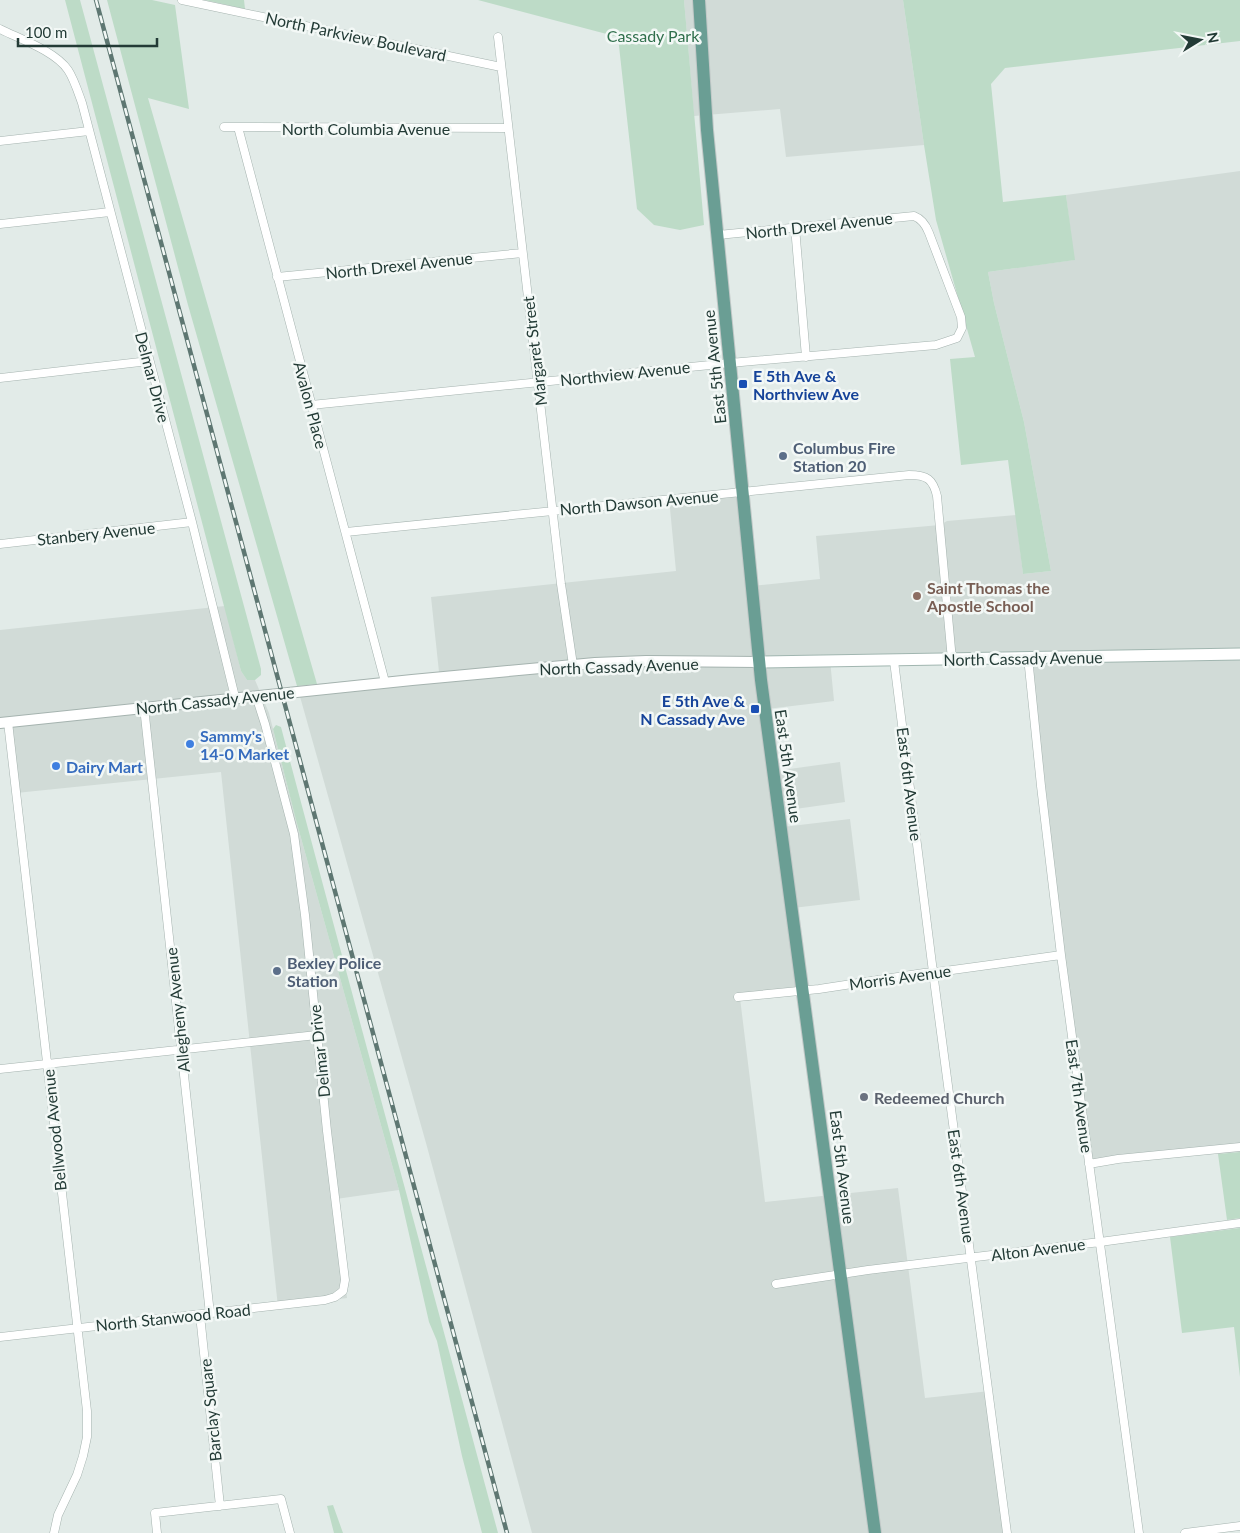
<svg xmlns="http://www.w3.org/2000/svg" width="1240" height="1533" viewBox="0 0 1240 1533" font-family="Lato,sans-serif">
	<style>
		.built { fill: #d1dbd7 }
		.green { fill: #bddbc7 }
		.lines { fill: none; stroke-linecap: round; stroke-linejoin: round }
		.minor-casing { stroke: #a5b3af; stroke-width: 9 }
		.tertiary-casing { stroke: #a5b3af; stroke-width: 12 }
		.secondary-casing { stroke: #a1b6b0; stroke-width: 13 }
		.primary-casing { stroke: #c1c8c7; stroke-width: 14 }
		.minor { stroke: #fff; stroke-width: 8 }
		.tertiary { stroke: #fff; stroke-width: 10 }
		.secondary { stroke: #fff; stroke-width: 11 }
		.primary { stroke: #6a9e94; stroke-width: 12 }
		.rail-casing { stroke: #5e7772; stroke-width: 4.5 }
		.rail { stroke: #f3f8f6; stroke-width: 2.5; stroke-dasharray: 8; stroke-linecap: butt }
		.transit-dot { fill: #1a4fb4; stroke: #f3f8f6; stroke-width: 2 }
		.service-dot { fill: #5c6f8a; stroke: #f3f8f6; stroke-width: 2 }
		.education-dot { fill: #8d6e63; stroke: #f3f8f6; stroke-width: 2 }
		.shop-dot { fill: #3f7fe0; stroke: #f3f8f6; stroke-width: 2 }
		.worship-dot { fill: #6b7280; stroke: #f3f8f6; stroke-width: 2 }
		.labels { text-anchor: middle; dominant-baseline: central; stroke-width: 5; stroke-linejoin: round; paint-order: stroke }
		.park-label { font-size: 16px; fill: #306f4c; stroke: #f3f8f6 }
		.street-label { font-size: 16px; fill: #233b36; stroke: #f3f8f6 }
		.transit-label { font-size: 16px; font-weight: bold; fill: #164399; stroke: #f3f8f6; text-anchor: start }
		.service-label { font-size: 16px; font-weight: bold; fill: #4e5e75; stroke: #f3f8f6; text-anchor: start }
		.education-label { font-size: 16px; font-weight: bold; fill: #785e54; stroke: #f3f8f6; text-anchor: start }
		.shop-label { font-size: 16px; font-weight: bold; fill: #366cbe; stroke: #f3f8f6; text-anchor: start }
		.worship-label { font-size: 16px; font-weight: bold; fill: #5b616d; stroke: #f3f8f6; text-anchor: start }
	</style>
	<rect width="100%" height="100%" fill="#e2ebe8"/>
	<path class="built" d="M684,0h219l21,145 -138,12 -6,-48 -86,7z
		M1240,171v981l-22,2 -2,-4 -126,15 -54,-414 -7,-92 -199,1 4,41 -67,8 8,62 65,-9 5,40 -64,9 2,16 67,-8 10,81 -67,8 10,81 -63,9 25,204 133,-14 27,210 65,-7 20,142h-478l-106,-390 -129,-457 142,-14 -8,-75 245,-26 -7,-73 74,-6 8,94 69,-7 -4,-43 124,-11 7,-4 69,-6 7,59 28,-3 -27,-149 -30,-119 -6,-31 86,-12 -8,-65z
		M225,606l16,65 6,9h8l14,33 27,107 103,370 -63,9 11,99 -69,9 -57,-535 -205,21 -6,-70 -10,1v-94z"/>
	<path class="green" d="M65,0h15l181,669v6l-6,5h-8l-6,-9z
		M107,0h45l23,5 14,104 -41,-11 169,586 -20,2 -109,-381z
		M205,0h39l1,9z
		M478,0h206l20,225 -24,5 -26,-5 -17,-16 -19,-172z
		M903,0h337v41l-235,27 -14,16 12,118 63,-7 9,65 -87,12 6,31 30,119 27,149 -28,3 -15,-114 -47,5 -11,-106 25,-2 -39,-137 -12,-75z
		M276,725l5,2c71,269 145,537 217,806h-16l-20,-77 -25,-115 -8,-19 -30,-132 -103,-370 -23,-91z
		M1240,1152v66l-13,2 -9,-66z
		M1240,1228v149l-6,-50 -52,6 -12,-96z
		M333,1505l10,28h-9l-7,-27z"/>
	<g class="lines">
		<g class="minor-casing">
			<path id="minor" d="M182,0l319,67
				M0,29c20,10 55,22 68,41 6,9 10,22 14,33l110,419 43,175
				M498,37l63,547 12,81
				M224,127l284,1
				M238,127l147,555
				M0,141l89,-10
				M0,224l110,-12
				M795,227l11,130
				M277,277l245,-24
				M0,378l149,-17
				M311,405l419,-42 206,-18 21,-7 5,-10 -1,-11 -32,-84c-3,-8 -7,-14 -15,-17l-196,19
				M346,532l563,-57c18,0 24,4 28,21l15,164
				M0,544l192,-22
				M1028,657l13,129 20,169 78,578
				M894,661l39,311 74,561
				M144,707l66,607
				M8,722l79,689v26l-4,19 -6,19 -19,40 -4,18
				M738,997l81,-8 105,-16 21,-2 116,-16
				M0,1069l317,-34
				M1089,1164l29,-5 122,-12
				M776,1284l92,-14 232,-28 140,-19
				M200,1315l20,191
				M0,1337l325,-37 10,-3 8,-6 2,-11 -18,-149 -22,-216 -11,-81 -29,-110 -9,-28
				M157,1533l-2,-20 126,-14 9,34
				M1185,1533l55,-7"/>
		</g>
		<g class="tertiary-casing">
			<path id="tertiary" d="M0,723l412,-43 183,-17 51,-2 113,1"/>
		</g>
		<g class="secondary-casing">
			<path id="secondary" d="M759,662l481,-8"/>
		</g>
		<g class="primary-casing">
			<path id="primary" d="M699,0l8,130 54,550 114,853"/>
		</g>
		<use href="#minor" class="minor"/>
		<use href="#tertiary" class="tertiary"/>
		<use href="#secondary" class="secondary"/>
		<use href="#primary" class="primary"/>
		<g class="rail-casing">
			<path id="rail" d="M96,0l411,1533"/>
		</g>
		<use href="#rail" class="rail"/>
	</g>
	<g class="transit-dot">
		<rect x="738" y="379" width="10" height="10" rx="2.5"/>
		<rect x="750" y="704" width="10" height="10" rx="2.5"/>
	</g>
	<g class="service-dot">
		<circle cx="783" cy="456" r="5"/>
		<circle cx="277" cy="971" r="5"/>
	</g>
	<circle class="education-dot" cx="917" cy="596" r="5"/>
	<g class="shop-dot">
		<circle cx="190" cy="744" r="5"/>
		<circle cx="56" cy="766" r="5"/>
	</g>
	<circle class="worship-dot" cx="864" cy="1097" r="5"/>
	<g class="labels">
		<g class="park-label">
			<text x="653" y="35">Cassady Park</text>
		</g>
		<g class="street-label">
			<text transform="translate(356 36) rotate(12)">North Parkview Boulevard</text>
			<text x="366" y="128">North Columbia Avenue</text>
			<text transform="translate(819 225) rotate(-6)">North Drexel Avenue</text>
			<text transform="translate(399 265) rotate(-6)">North Drexel Avenue</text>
			<text transform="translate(534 351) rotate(-97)">Margaret Street</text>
			<text transform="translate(714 367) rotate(-96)">East 5th Avenue</text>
			<text transform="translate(625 373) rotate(-6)">Northview Avenue</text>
			<text transform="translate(153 377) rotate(75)">Delmar Drive</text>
			<text transform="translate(311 405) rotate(75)">Avalon Place</text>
			<text transform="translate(639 502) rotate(-5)">North Dawson Avenue</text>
			<text transform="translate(96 533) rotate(-6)">Stanbery Avenue</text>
			<text transform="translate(1023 658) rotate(-1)">North Cassady Avenue</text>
			<text transform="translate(619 666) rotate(-2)">North Cassady Avenue</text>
			<text transform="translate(215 700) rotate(-6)">North Cassady Avenue</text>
			<text transform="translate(789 766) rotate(82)">East 5th Avenue</text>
			<text transform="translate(910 784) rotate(83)">East 6th Avenue</text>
			<text transform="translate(900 977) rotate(-8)">Morris Avenue</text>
			<text transform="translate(177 1010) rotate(-96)">Allegheny Avenue</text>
			<text transform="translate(319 1051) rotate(-96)">Delmar Drive</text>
			<text transform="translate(1080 1096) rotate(82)">East 7th Avenue</text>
			<text transform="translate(54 1130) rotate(-96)">Bellwood Avenue</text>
			<text transform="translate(843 1167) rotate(83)">East 5th Avenue</text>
			<text transform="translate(962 1186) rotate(82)">East 6th Avenue</text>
			<text transform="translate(1038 1249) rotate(-7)">Alton Avenue</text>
			<text transform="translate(173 1317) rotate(-6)">North Stanwood Road</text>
			<text transform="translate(210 1410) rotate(-96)">Barclay Square</text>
		</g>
		<g class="transit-label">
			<text x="753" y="375">E 5th Ave &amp;<tspan x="753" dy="18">Northview Ave</tspan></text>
			<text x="745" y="700" text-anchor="end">E 5th Ave &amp;<tspan x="745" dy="18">N Cassady Ave</tspan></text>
		</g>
		<g class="service-label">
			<text x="793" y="447">Columbus Fire<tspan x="793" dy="18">Station 20</tspan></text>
			<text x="287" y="962">Bexley Police<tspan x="287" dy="18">Station</tspan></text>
		</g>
		<g class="education-label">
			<text x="927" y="587">Saint Thomas the<tspan x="927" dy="18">Apostle School</tspan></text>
		</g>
		<g class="shop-label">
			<text x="200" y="735">Sammy's<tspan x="200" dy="18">14-0 Market</tspan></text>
			<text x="66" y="766">Dairy Mart</text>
		</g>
		<g class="worship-label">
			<text x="874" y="1097">Redeemed Church</text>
		</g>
	</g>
	<g transform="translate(1200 40) rotate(80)" stroke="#f3f8f6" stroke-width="4" paint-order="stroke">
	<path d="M0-4L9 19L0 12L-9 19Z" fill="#233b36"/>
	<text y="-8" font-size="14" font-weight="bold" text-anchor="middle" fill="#233b36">N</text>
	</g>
	<path d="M18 38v8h139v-8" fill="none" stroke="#233b36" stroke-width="2.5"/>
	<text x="25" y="38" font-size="15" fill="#233b36" stroke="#f3f8f6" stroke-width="4" paint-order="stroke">100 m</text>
</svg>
